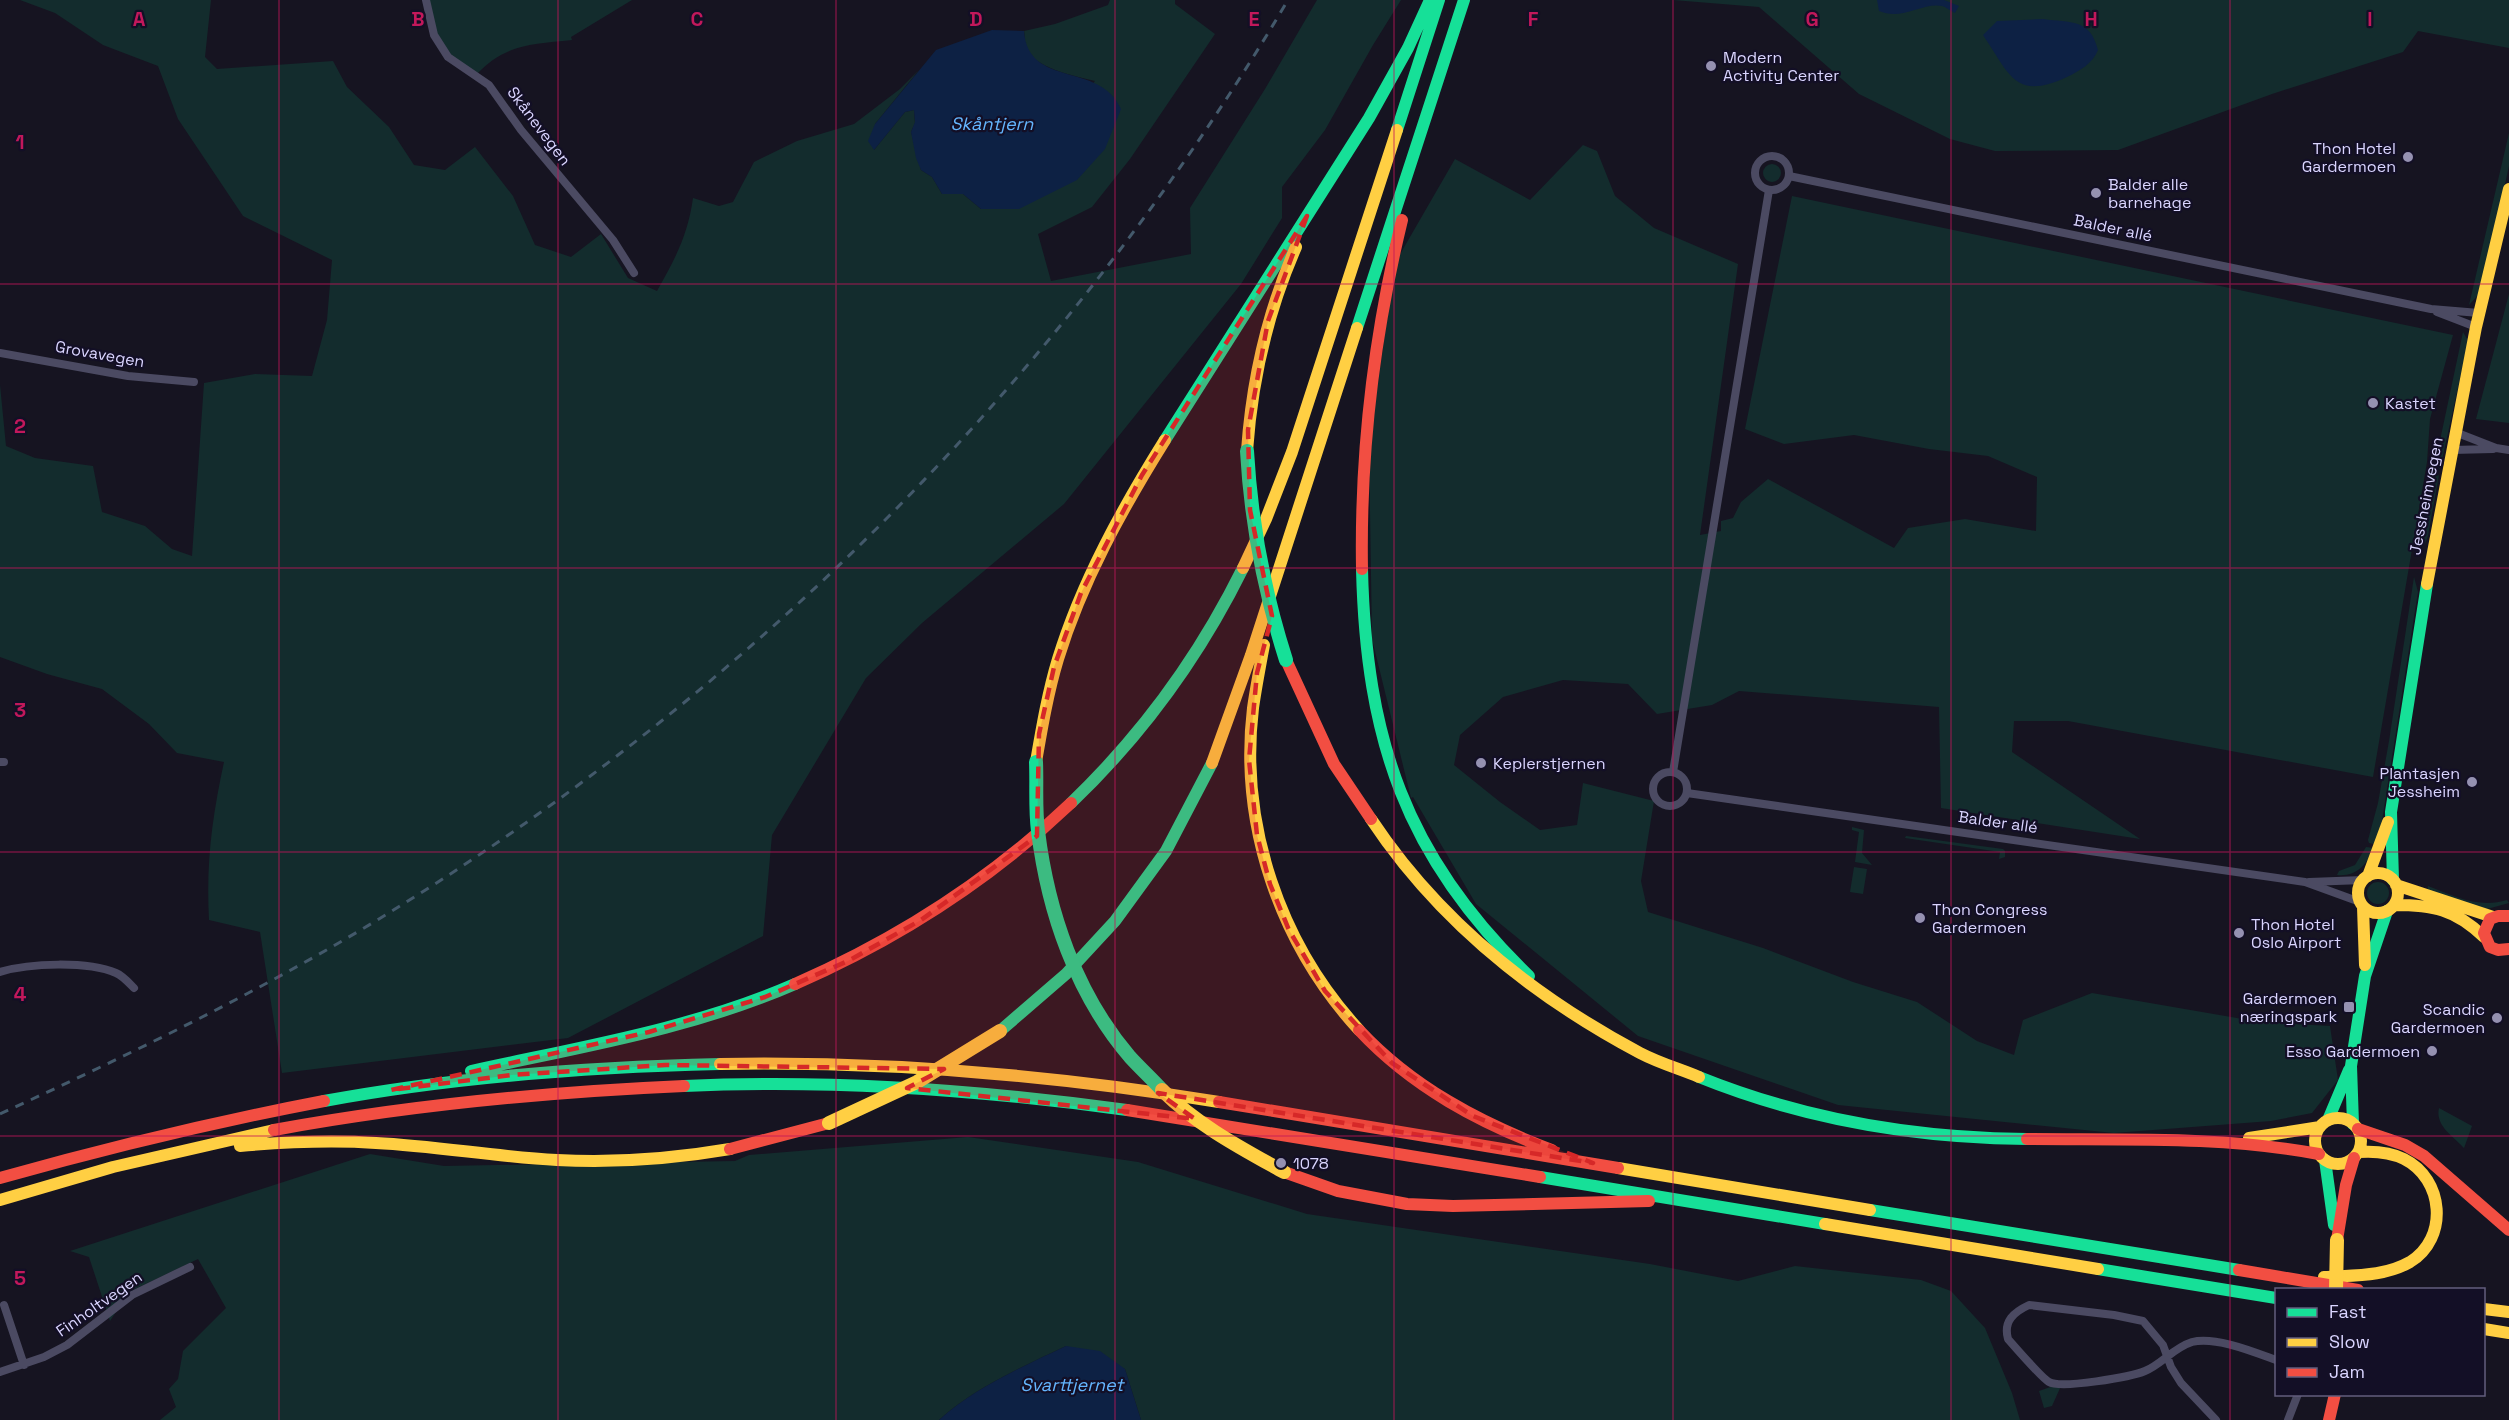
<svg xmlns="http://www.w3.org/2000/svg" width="2509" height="1420" viewBox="0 0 2509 1420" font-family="'Space Grotesk',sans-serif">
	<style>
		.green { fill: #132c2d }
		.water { fill: #0d2144 }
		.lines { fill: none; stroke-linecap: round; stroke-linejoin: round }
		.street { stroke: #4b4a62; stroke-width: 8 }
		.fast { stroke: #16e098; stroke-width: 12 }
		.slow { stroke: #ffcf43; stroke-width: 12 }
		.jam { stroke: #f24e42; stroke-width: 12 }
		.rail { stroke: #43596b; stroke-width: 3; stroke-dasharray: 9 8; stroke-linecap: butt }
		.fast-bridge { stroke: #16e098; stroke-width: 14 }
		.slow-bridge { stroke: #ffcf43; stroke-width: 14 }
		.marked { fill: #d62828; fill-opacity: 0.2; stroke: #d62828; stroke-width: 4.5; stroke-dasharray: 12 8; stroke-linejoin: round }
		.grid { fill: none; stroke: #c2185b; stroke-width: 1.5; stroke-opacity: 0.55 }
		.poi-dot { fill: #9591b1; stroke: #130f26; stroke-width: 2 }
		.labels { text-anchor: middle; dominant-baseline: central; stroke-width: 4.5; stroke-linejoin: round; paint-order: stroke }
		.poi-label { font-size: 16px; fill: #dad5ff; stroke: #130f26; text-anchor: start }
		.street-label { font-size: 16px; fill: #dad5ff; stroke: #130f26 }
		.water-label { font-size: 18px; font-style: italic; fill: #64b5fe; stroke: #130f26 }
		.grid-label { font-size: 20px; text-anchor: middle; font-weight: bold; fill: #c2185b; stroke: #130f26; stroke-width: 4.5; stroke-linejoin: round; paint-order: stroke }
	</style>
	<rect width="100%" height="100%" fill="#161421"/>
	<path class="green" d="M20,0h191l-6,57 12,12 116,-8 14,26 42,40 25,38 31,5 30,-23 38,49 22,49 36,12 30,-23 27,44 29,13c18,-32 31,-56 36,-93l26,8 14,-4 21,-40 43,-21 57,-17 46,-35 19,-19 -44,54 -1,26 31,-38 9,-2 1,13 -4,9 10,38 11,7 10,17h21l18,15 114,-128c-20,-5 -64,-13 -70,-36 -1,-4 0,-10 -1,-14l31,-7 53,-19 2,-5h65v4l40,30 -85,125 -38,48 -54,27 13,47 140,-27 -1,-46 75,-119 52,-89h84l-28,45 -48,85 -43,57v31l-41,66 -177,220 -142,119 -56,55 -94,157 -9,101 -195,102 -286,35 -22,-141 -51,-12c-3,-57 3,-102 15,-158l-47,-9 -28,-29 -47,-35 -55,-15 -47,-17v-272l6,61 29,12 58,8 9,46 43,14 27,23 20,7 12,-173 51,-9 57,2 15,-56 5,-60 -89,-44 -65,-97 -20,-53 -55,-21 -48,-32z
		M424,0h208l-61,37 1,3c-40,4 -67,4 -96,35l-38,-30z
		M1673,0h836v48l-91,-17 -15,21 -131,42 -154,56 -123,1 -45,-12 -91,-45 -100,-87z
		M2509,133v33l-12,54 -18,74 -10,11z
		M1583,145l14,6 18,45 39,32 84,36 -38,271 21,-4v-10l12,-3 8,-16 27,-23 126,69 14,-20 57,-9 71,12 1,-54 -49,-21 -59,-7 -75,-14 -70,9 -39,-15 47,-233 661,139 -23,84 -3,43 -54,315 -305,-56h-54l-2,31 128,87 -199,-31 -2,-101 -200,-16 -27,14 -55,9 -29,-30 -65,-4 -60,17 -43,38 -6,30 46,37 40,28 37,-5 6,-42 71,18 -13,80 7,31 115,36 90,34 64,20 60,39 37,14 9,-35 69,-27 168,29 70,4 8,54 -26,33 -41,8 -157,12 -276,-28 -200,-69 -162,-132 -63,-107 -2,1 -39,-159 -3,-193 26,-183 60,-104 75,41z
		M1763 173a9 9 0 1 1 18 0a9 9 0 1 1-18 0Z
		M2509,294v129l-33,-4z
		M2463,332l4,7v8l-27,122 -5,-5z
		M2439,475l-11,61 -3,8 -7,6 14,-72z
		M2414,577l4,15 -36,229 -5,18 -3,5 -5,-1 -1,-3 10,-37 11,-62z
		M1852,827l12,3 -2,23 10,12 -17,-3 4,-30 -7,-2z
		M1906,836l97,13 2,2v6l-6,2 1,-7 -95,-14z
		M2366,847l8,1c-7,17 -18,29 -37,27l2,-4 16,-6z
		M1854,867l13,2 -4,25 -13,-2z
		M2367 893a11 11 0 1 1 22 0a11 11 0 1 1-22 0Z
		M2428,886c27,10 51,23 79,14l2,3 -22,6 -60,-19z
		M2439,1108l33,18 -8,22c-11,-12 -29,-22 -25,-40z
		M968,1137l170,25 169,52 343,50 88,17 57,-15 126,14 30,11 34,37 27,65 8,27h-879l-16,-51 -59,-23c-44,21 -90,41 -127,74h-779l16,-13 -7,-18 9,-10 5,-28 43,-43 -28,-49 -69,33 -19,29 -21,-64 -19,-6 300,-97 74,12 291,-5 14,-6z
		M2059,1384l2,2 -9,20 -8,2 -5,-17z"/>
	<path class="water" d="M1877,0h67l15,6 -4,7c-4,-2 -9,-6 -13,-7 -19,-4 -40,15 -63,5z
		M2043,19c28,4 47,-1 55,31 -6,14 -17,20 -31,27 -52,24 -57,-2 -84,-42l14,-14z
		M992,30l32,1c4,58 77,30 97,78l-16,40 -28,31 -58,29h-38l-18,-15h-21l-10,-17 -11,-7 -5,-12 -5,-26 4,-10 -1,-12 -9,2 -31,38 -6,-9 7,-17 61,-74z
		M1066,1346l34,5 25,18 16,51h-202c37,-33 83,-53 127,-74z"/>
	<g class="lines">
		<path class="street" d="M426,0l8,35 14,22 41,28 32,45 92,110 21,33
			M1755 173a17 17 0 1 1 34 0a17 17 0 1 1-34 0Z
			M1789,176l642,133 48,4
			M2437,312l39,15
			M0,353l128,23 66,6
			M2455,432l41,16 13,2
			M2452,450l41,-1
			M0,762h4
			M1653 789a17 17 0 1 1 34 0a17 17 0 1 1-34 0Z
			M1673,772l96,-582
			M1687,793l618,89 55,20
			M2309,882l54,-2
			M0,972c29,-9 88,-11 116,1 7,3 12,9 18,15
			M4,1305l20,60
			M0,1372l44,-15 23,-12 65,-50 58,-28
			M2216,1420l-35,-37 -10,-16 -8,-22 -20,-24 -29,-6 -85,-10c-15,7 -26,16 -21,34 7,8 34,39 41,43 12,7 82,-5 96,-11 17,-7 28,-23 47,-29 23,-6 62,10 84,18
			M2288,1420l10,-26"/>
		<path class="fast" d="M1397,130l42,-130
			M1357,328l107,-328
			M1165,440l204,-322 39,-70 22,-48
			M1362,569c4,169 43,288 167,407
			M1071,803c70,-67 129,-148 172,-235
			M2393,880l-2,-68 36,-228
			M1000,1031l66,-57 49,-53 51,-70 46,-88
			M471,1071c109,-24 221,-42 324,-87
			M1699,1077c104,42 217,61 328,62
			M684,1086c148,-7 297,4 443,24
			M324,1101c129,-24 264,-34 396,-37
			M2328,1120l21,-50
			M2353,1124l-2,-58 14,-90 22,-65
			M2325,1160l9,65
			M1540,1177l285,47
			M1870,1210l369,60
			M2098,1269l178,29"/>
		<path class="slow" d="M1247,451c5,-72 20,-138 49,-204
			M1243,568l23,-49 26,-67 105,-322
			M2427,584l49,-257 33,-138
			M1264,645c-4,21 -8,42 -11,63 -14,117 27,236 106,322
			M1036,762c6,-35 12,-70 22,-103 24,-78 64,-150 107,-219
			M1212,763l39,-108 106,-327
			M1371,819c67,101 162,177 269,234 19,10 40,16 59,24
			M2358 893a20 20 0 1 1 40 0a20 20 0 1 1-40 0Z
			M2368,876l20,-54
			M2396,885l97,32
			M2394,905c39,0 61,4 90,32
			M2363,907l2,58
			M720,1064c167,-3 334,11 499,38
			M2315 1141a23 23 0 1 1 46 0a23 23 0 1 1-46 0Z
			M2249,1138l71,-11
			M240,1146c45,-4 91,-6 136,-3 61,3 121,14 181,17 58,3 115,-1 173,-11
			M1618,1168l252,42
			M0,1200l113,-33 161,-37
			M1825,1224l273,45
			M2324,1277c29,-2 60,0 86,-15 39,-24 34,-83 -6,-103 -14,-7 -30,-8 -45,-7
			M2484,1309l25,3
			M2484,1329l25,4"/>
		<path class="jam" d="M1362,569c-2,-118 12,-234 40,-349
			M1286,660l48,104 37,55
			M2509,916h-11l-8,3 -6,14 6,14 8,3 11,-1
			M795,984c103,-45 195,-104 276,-181
			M1359,1030c53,57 121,93 193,120
			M1219,1102l399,66
			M1127,1110l413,67
			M2358,1129l47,16 19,11 85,74
			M274,1130c136,-25 272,-38 410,-44
			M2027,1139c99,1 194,-3 292,15
			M730,1149l99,-26
			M1284,1172l54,19 69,13 46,2 196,-5
			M0,1178c107,-30 214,-56 324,-77
			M2337,1240l9,-55 8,-27
			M2239,1270l119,20
			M2329,1420l6,-26"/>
		<path class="rail" d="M0,1114c124,-57 247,-116 364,-186 380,-228 698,-547 924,-928"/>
		<path class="fast-bridge" d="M1247,451c4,72 17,140 39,209
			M1036,762c1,23 -1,46 2,69 10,81 38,163 92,226 10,11 22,22 32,33"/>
		<path class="slow-bridge" d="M1162,1090c35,35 79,58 122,82
			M829,1123l88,-41 83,-51
			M2336,1290l1,-50"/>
	</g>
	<path class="marked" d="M1307,216l-39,105 -20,109 2,80 22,106 -15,57 -8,87 8,75 13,49 19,46 36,61 67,72 81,53 120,47 -435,-70 37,26 -288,-31 37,-19 -278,-4 -155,10 -120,15 258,-58 116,-35 83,-36 73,-41 116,-84 2,-102 15,-67 27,-74 61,-118z"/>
	<path class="grid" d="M279,0v1420M558,0v1420M836,0v1420M1115,0v1420M1394,0v1420M1673,0v1420M1951,0v1420M2230,0v1420M0,284h2509M0,568h2509M0,852h2509M0,1136h2509"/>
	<g class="poi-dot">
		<circle cx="1711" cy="66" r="6"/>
		<circle cx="2408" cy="157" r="6"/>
		<circle cx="2096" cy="193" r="6"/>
		<circle cx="2373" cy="403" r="6"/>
		<circle cx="1481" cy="763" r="6"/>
		<circle cx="2472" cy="782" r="6"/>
		<circle cx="1920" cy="918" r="6"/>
		<circle cx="2239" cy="933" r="6"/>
		<rect x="2343" y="1001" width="12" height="12" rx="3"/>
		<circle cx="2497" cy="1018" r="6"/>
		<circle cx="2432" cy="1051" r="6"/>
		<circle cx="1281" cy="1163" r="6"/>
	</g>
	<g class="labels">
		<g class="poi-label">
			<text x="1723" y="57">Modern<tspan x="1723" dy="18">Activity Center</tspan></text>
			<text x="2396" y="148" text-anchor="end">Thon Hotel<tspan x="2396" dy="18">Gardermoen</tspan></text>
			<text x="2108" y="184">Balder alle<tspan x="2108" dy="18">barnehage</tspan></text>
			<text x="2385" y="403">Kastet</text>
			<text x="1493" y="763">Keplerstjernen</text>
			<text x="2460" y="773" text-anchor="end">Plantasjen<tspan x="2460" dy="18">Jessheim</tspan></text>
			<text x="1932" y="909">Thon Congress<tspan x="1932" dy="18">Gardermoen</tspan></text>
			<text x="2251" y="924">Thon Hotel<tspan x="2251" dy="18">Oslo Airport</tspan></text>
			<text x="2337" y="998" text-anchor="end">Gardermoen<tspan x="2337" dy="18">næringspark</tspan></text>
			<text x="2485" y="1009" text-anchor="end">Scandic<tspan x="2485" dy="18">Gardermoen</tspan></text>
			<text x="2420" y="1051" text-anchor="end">Esso Gardermoen</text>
			<text x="1293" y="1163">1078</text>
		</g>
		<g class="street-label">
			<text transform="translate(539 126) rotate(53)">Skånevegen</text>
			<text transform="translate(2113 228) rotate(12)">Balder allé</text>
			<text transform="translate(100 354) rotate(10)">Grovavegen</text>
			<text transform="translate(2426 496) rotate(-79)">Jessheimvegen</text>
			<text transform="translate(1998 822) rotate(8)">Balder allé</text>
			<text transform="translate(99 1304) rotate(-35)">Finholtvegen</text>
		</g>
		<g class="water-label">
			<text x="992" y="123">Skåntjern</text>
			<text x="1072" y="1384">Svarttjernet</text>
		</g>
	</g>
	<g class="grid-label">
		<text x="139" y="26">A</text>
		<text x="418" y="26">B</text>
		<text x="697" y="26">C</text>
		<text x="976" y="26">D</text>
		<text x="1254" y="26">E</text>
		<text x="1533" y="26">F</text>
		<text x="1812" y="26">G</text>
		<text x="2091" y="26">H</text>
		<text x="2370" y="26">I</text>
		<text x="20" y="149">1</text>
		<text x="20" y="433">2</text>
		<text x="20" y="717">3</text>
		<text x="20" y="1001">4</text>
		<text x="20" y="1285">5</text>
	</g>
	<rect x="2275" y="1288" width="210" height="108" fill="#130f26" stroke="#635e7d" stroke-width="1.5"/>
	<rect x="2287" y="1308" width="30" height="9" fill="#16e098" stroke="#635e7d" stroke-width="1.5"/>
	<text x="2329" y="1318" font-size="18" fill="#dad5ff">Fast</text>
	<rect x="2287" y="1338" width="30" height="9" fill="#ffcf43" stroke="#635e7d" stroke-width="1.5"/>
	<text x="2329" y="1348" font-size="18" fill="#dad5ff">Slow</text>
	<rect x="2287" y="1368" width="30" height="9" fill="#f24e42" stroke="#635e7d" stroke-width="1.5"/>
	<text x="2329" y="1378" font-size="18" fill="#dad5ff">Jam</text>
</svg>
